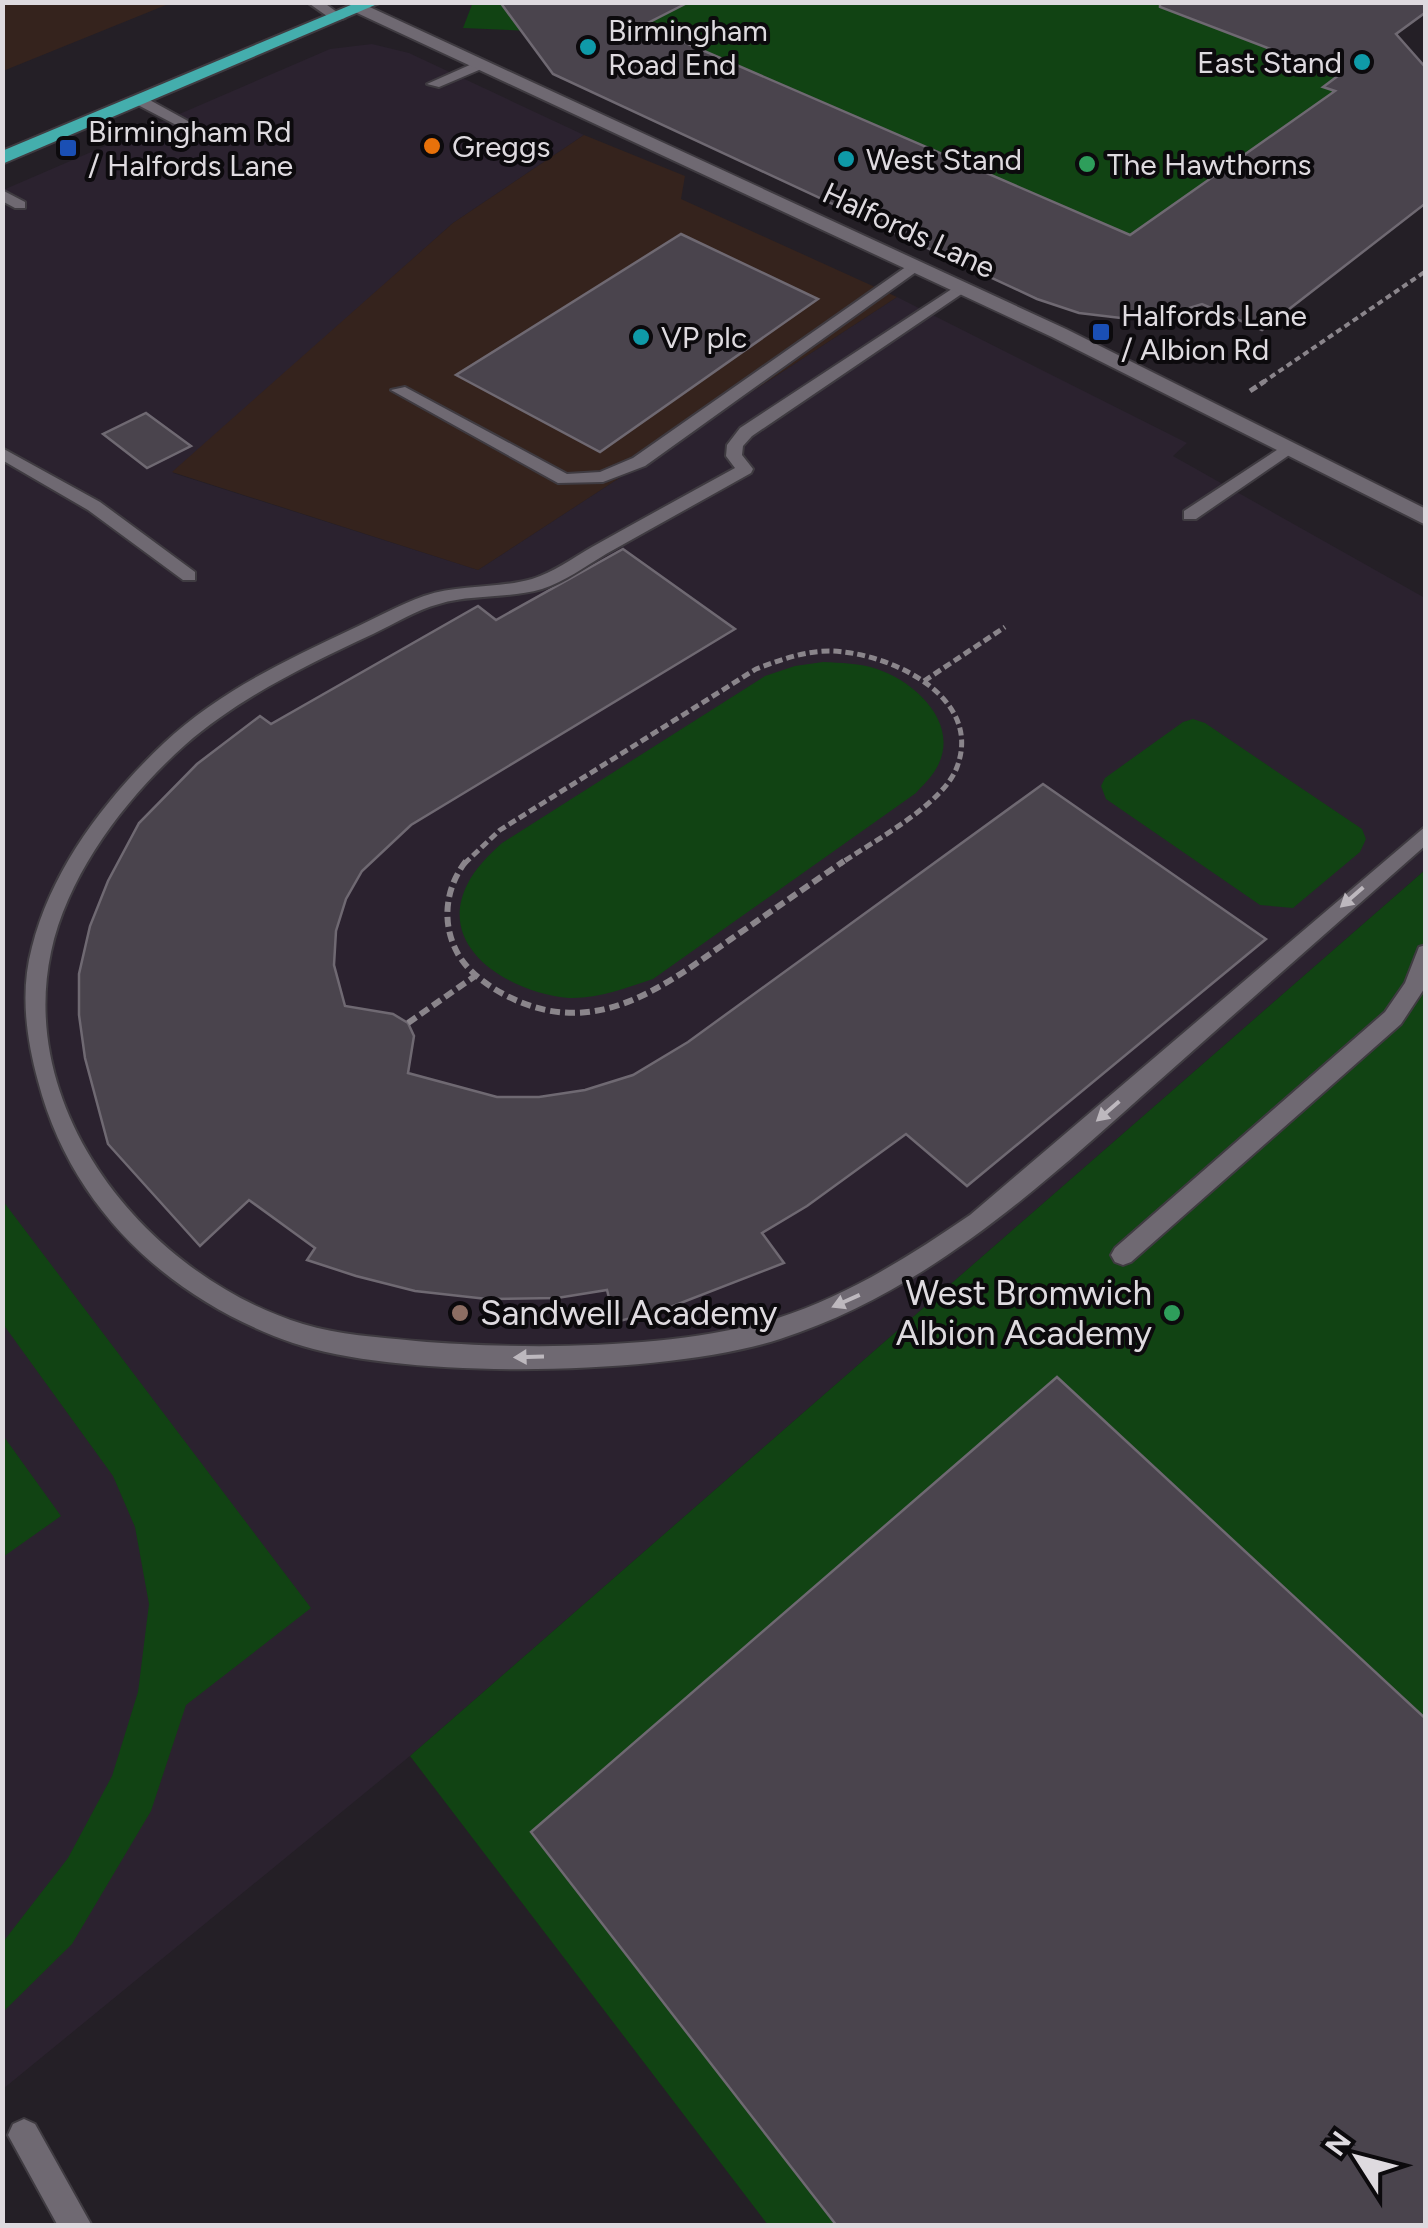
<svg xmlns="http://www.w3.org/2000/svg" width="1428" height="2228" viewBox="0 0 1428 2228" font-family="Figtree,sans-serif">
	<style>
		.built { fill: #2b222f }
		.industrial { fill: #35231d }
		.green { fill: #114313 }
		.building { fill: #4a444d; stroke: #6f6972; stroke-width: 2.5 }
		.lines { fill: none; stroke-linecap: round; stroke-linejoin: round }
		.lane-casing { stroke: #3f3b41; stroke-width: 4 }
		.secondary-casing { stroke: #3f3b41; stroke-width: 4 }
		.highway-casing { stroke: #3f3b41; stroke-width: 4 }
		.path-far2 { stroke: #8a858b; stroke-width: 4; stroke-dasharray: 6 4; stroke-linecap: butt }
		.path-far1 { stroke: #8a858b; stroke-width: 5; stroke-dasharray: 8 4; stroke-linecap: butt }
		.path { stroke: #8a858b; stroke-width: 6; stroke-dasharray: 10 5; stroke-linecap: butt }
		.lane { fill: #6f6972; fill-rule: evenodd }
		.secondary { fill: #6f6972; fill-rule: evenodd }
		.highway { fill: #44aead; fill-rule: evenodd }
		.oneway { fill: #bdb8be }
		.culture-dot { fill: #0f9aa8; stroke: #0c0a0d; stroke-width: 4 }
		.food-dot { fill: #e8710a; stroke: #0c0a0d; stroke-width: 4 }
		.transit-dot { fill: #1a4fb4; stroke: #0c0a0d; stroke-width: 4 }
		.leisure-dot { fill: #2e9e5b; stroke: #0c0a0d; stroke-width: 4 }
		.education-dot { fill: #8d6e63; stroke: #0c0a0d; stroke-width: 4 }
		.labels { text-anchor: middle; dominant-baseline: central; stroke-width: 8; stroke-linejoin: round; paint-order: stroke }
		.far-poi-label { font-size: 30px; fill: #dedadf; stroke: #0c0a0d; text-anchor: start }
		.far-street-label { font-size: 30px; fill: #dedadf; stroke: #0c0a0d }
		.poi-label { font-size: 35px; fill: #dedadf; stroke: #0c0a0d; text-anchor: end }
	</style>
	<rect width="100%" height="100%" fill="#241f26"/>
	<path class="built" d="M372,44l37,9 175,82 -131,88 -280,250 305,97 419,-273 290,146 -14,13 252,142v272l-1015,886 -407,333v-1899l327,-141z"/>
	<path class="industrial" d="M3,2h168v1l-168,68z
		M584,135l101,41 -4,23 216,98 -419,273 -306,-98 281,-249z"/>
	<path class="green" d="M473,2l952,1 -38,37 38,163 -163,127 -60,-26c-58,19 -108,15 -165,-5l-479,-226 -22,-22 -3,-20 -70,-3z
		M823,662c18,1 37,1 54,7 39,13 85,56 59,100 -5,9 -14,17 -20,24l-263,186c-27,9 -55,20 -84,19 -55,-4 -134,-48 -102,-113 8,-17 22,-30 35,-42l263,-167 30,-10z
		M1193,719l12,4 157,106 4,10 -6,13 -67,56 -33,-3 -154,-106 -5,-13 4,-8 78,-56z
		M1425,870v1355h-657l-358,-469z
		M3,1201l308,407 -125,97 -35,106 -79,133 -69,68v-70l65,-84 44,-82 26,-84 11,-88 -14,-77 -22,-51 -110,-152z
		M2,1434l59,82 -58,41h-1z"/>
	<path class="building" d="M500,2h189l-45,23 486,210 205,-144 -12,-4 16,-12 -179,-68v-5h266v10l-30,22 30,34v135l-164,127 -60,-26 -35,11 -46,3 -42,-5 -42,-14 -484,-225z
		M681,234l137,65 -218,153 -144,-77z
		M146,413l45,33 -44,22 -44,-34z
		M623,549l112,80 -324,196 -49,46 -16,28 -10,32 -2,34 11,41 48,8 15,9 6,13 -6,37 89,24h42l46,-7 48,-15 55,-33 355,-258 223,155 -299,247 -61,-52 -99,72 -45,27 22,30 -124,48 -45,11 -8,-32 -50,8 -70,1 -72,-8 -59,-15 -49,-16 8,-12 -66,-48 -49,46 -92,-102 -23,-86 -6,-43v-41l11,-48 18,-45 31,-58 58,-59 63,-48 11,8 207,-118 18,14z
		M1057,1377l369,342v507h-589l-306,-394z"/>
	<g class="lines">
		<g class="lane-casing">
			<path id="lane" d="M307,2h16l22,16 -11,3z
				M481,60l7,4 -2,3 -47,20 -12,-3z
				M136,98h10l71,39 -12,3 -69,-36z
				M2,190l23,12v6h-10l-13,-7z
				M910,264l13,3 -278,199 -42,16 -45,1 -167,-93 14,-3 162,87 33,-2 33,-14z
				M961,283l5,2v6l-214,145 -9,10 -1,9 11,14 -2,4c-48,27 -97,54 -145,81 -20,12 -42,28 -64,35 -34,10 -70,5 -103,15 -23,6 -45,20 -66,30 -66,31 -133,63 -188,111 -59,53 -117,128 -134,207 -35,164 101,326 252,372 36,11 75,13 113,17 106,9 260,9 362,-23 69,-22 132,-62 192,-103l456,-389v19c-89,78 -178,157 -266,235 -116,103 -229,210 -380,259 -112,37 -375,42 -487,4 -123,-43 -222,-134 -255,-262 -12,-44 -18,-90 -6,-134 20,-79 74,-149 132,-204 53,-50 120,-82 186,-113 24,-11 49,-25 74,-34 35,-12 73,-7 108,-17 20,-6 41,-21 60,-32 47,-26 95,-53 143,-79l-9,-12 1,-11 13,-17z
				M1289,442l8,5 -2,4 -99,68h-12v-8z
				M2,448l98,54 95,70v8h-12l-95,-70 -86,-50z
				M1426,945v41l-25,38 -270,238 -8,3 -8,-3 -4,-7 4,-7 270,-236 20,-29 14,-36z
				M24,2119l11,5 57,102h-34l-50,-91 5,-11z"/>
		</g>
		<g class="secondary-casing">
			<path id="secondary" d="M361,3l705,326 360,180v16l-374,-188 -697,-325v-8z"/>
		</g>
		<g class="highway-casing">
			<path id="highway" d="M358,2h24l-380,162v-13z"/>
		</g>
		<path class="path-far2" d="M1262,383l164,-112"/>
		<path class="path-far1" d="M1250,391l15,-10
			M924,681l81,-54
			M464,864l36,-34 256,-161c24,-9 48,-18 74,-18 58,1 154,45 127,116 -14,38 -84,74 -117,97"/>
		<path class="path" d="M466,861c-21,27 -25,63 -8,93 11,19 31,33 51,43 87,43 154,-10 222,-58 38,-26 75,-52 113,-78
			M408,1023l67,-47"/>
		<use href="#lane" class="lane"/>
		<use href="#secondary" class="secondary"/>
		<use href="#highway" class="highway"/>
	</g>
	<defs><path id="oneway-solid" d="M-6-.8H1V-3.2L6.5 0L1 3.2V.8H-6Z" transform="scale(2.5)"/></defs>
	<g class="oneway">
		<use href="#oneway-solid" transform="translate(1352 897) rotate(139)"/>
		<use href="#oneway-solid" transform="translate(1108 1111) rotate(139)"/>
		<use href="#oneway-solid" transform="translate(846 1301) rotate(156)"/>
		<use href="#oneway-solid" transform="translate(529 1357) rotate(178)"/>
	</g>
	<g class="culture-dot">
		<circle cx="588" cy="47" r="10"/>
		<circle cx="1362" cy="62" r="10"/>
		<circle cx="846" cy="159" r="10"/>
		<circle cx="641" cy="337" r="10"/>
	</g>
	<circle class="food-dot" cx="432" cy="146" r="10"/>
	<g class="transit-dot">
		<rect x="58" y="138" width="20" height="20" rx="5"/>
		<rect x="1091" y="322" width="20" height="20" rx="5"/>
	</g>
	<g class="leisure-dot">
		<circle cx="1087" cy="164" r="10"/>
		<circle cx="1172" cy="1313" r="10"/>
	</g>
	<circle class="education-dot" cx="460" cy="1313" r="10"/>
	<g class="labels">
		<g class="far-poi-label">
			<text x="608" y="30">Birmingham<tspan x="608" dy="34">Road End</tspan></text>
			<text x="1342" y="62" text-anchor="end">East Stand</text>
			<text x="88" y="131">Birmingham Rd<tspan x="88" dy="34">/ Halfords Lane</tspan></text>
			<text x="452" y="146">Greggs</text>
			<text x="866" y="159">West Stand</text>
			<text x="1107" y="164">The Hawthorns</text>
			<text x="1121" y="315">Halfords Lane<tspan x="1121" dy="34">/ Albion Rd</tspan></text>
			<text x="661" y="337">VP plc</text>
		</g>
		<g class="far-street-label">
			<text transform="translate(909 230) rotate(25)">Halfords Lane</text>
		</g>
		<g class="poi-label">
			<text x="1152" y="1293">West Bromwich<tspan x="1152" dy="40">Albion Academy</tspan></text>
			<text x="480" y="1313" text-anchor="start">Sandwell Academy</text>
		</g>
	</g>
	<rect width="1428" height="2228" fill="none" stroke="#dedadf" stroke-width="10"/>
	<g transform="translate(1358 2158) rotate(306)" stroke="#0c0a0d" stroke-width="8" paint-order="stroke">
	<path d="M0-8L18 38L0 25L-18 38Z" fill="#dedadf"/>
	<text y="-15" font-size="28" font-weight="bold" text-anchor="middle" fill="#dedadf">N</text>
	</g>
</svg>
